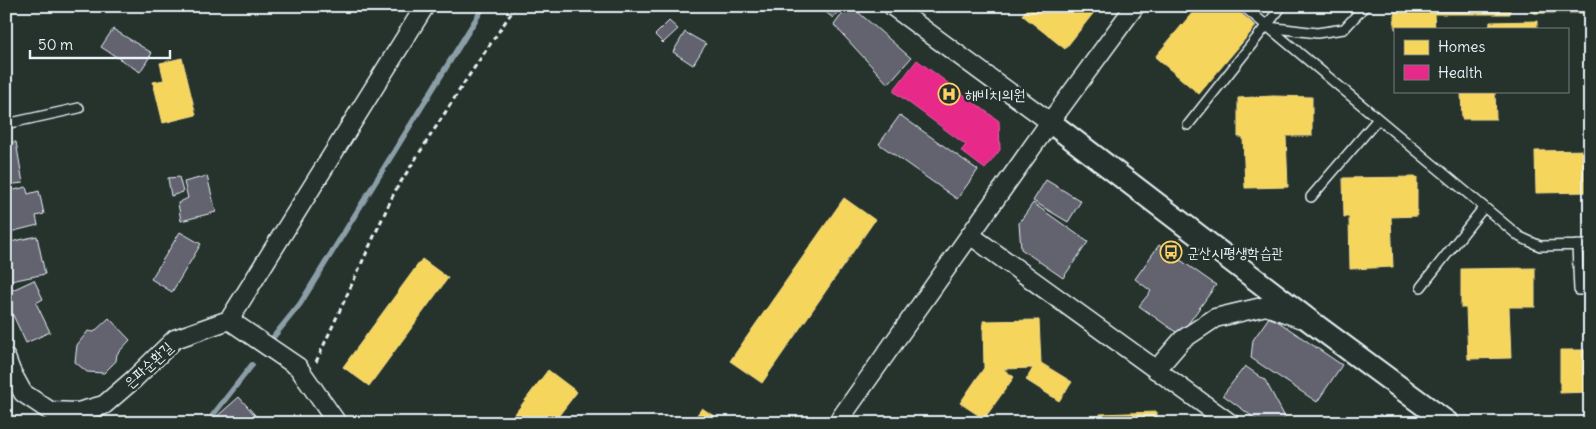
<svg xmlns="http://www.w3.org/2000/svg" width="1596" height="429" viewBox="0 0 1596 429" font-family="Delius,'Poor Story',sans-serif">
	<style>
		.homes { fill: #f6d55c; stroke: #f2dd8b }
		.health { fill: #e7298a; stroke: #e765ab }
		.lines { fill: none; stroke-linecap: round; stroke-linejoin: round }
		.stream { stroke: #8c9ea8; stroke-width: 5.5 }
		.building { fill: #63636f; stroke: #e8f1f8 }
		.service-casing { stroke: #e8f1f8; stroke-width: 12 }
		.minor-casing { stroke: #e8f1f8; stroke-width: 21 }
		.tertiary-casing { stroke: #e8f1f8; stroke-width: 25 }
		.path { stroke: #e8f1f8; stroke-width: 3; stroke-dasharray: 5 4; stroke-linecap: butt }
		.service { stroke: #26332d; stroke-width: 9 }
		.minor { stroke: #26332d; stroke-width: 18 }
		.tertiary { stroke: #26332d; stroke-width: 21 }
		.labels { text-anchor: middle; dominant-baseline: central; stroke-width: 5; stroke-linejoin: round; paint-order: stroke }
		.poi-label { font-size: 15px; fill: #e8f1f8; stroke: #26332d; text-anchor: start }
		.street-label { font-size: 15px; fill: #e8f1f8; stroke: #26332d }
	</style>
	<rect width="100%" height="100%" fill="#26332d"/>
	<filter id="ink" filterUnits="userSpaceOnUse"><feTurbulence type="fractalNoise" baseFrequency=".02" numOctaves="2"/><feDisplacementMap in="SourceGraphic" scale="10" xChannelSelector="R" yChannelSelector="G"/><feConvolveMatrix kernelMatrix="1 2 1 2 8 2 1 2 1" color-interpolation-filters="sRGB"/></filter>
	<g filter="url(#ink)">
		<path class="homes" d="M1029,6h70l-34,43 -43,-34z
			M1198,6h34l24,20 -57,68 -44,-37z
			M1394,6h116v8h-76l1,15h-40z
			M1534,6h56v7h-56z
			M1537,21v8h-48l1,-7z
			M182,58l14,57 -33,8 -10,-41 11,-2 -4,-17z
			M1461,91h34l1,28h-34z
			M1273,96l39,1v39h-26l2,51 -43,1 -2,-51h-5v-39z
			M1590,150v42l-54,1 -1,-42z
			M1417,177v39l-26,1 2,50 -43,2 -1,-52h-5l-1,-39z
			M844,198l31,22 -113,163 -32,-22z
			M422,259l26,19 -79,108 -26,-19z
			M1535,268v39h-26l2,51 -43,1 -2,-51h-5v-39z
			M1039,320l2,43 31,19 -13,19 -33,-21 7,-12 -30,1 11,8 -30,42 -24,-16 24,-35 -1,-47z
			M1560,350h30v42l-30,1z
			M548,370l29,22 -24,31h-45z
			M702,408l22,15h-33z
			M1157,412v11h-56l-1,-9z"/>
		<path class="health" d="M917,60l82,61 1,29 -15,19 -24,-18 5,-6 -73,-54z"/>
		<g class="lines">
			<path class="stream" d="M271,340l29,-36 184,-298
				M213,415l39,-50"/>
		</g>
		<path class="building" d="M818,6h24l-9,12z
			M848,6h3l60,52 -23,26 -54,-59z
			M669,21l9,8 -15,14 -8,-8z
			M113,29l39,24 -12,19 -39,-25z
			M685,32l21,12 -13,21 -20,-13z
			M900,115l78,55 -21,29 -78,-55z
			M16,142l7,41 -17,2v-42z
			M207,176l9,36 -35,9 -3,-18 10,-5 -4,-16z
			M179,177l4,15 -12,4 -3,-18z
			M1046,180l35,21 -13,21 -35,-21z
			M26,187l2,7 11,-3 5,23 -8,2 2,9 -32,8v-41z
			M1033,203l55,39 -25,36 -42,-29 -2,-26z
			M180,232l21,12 -29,48 -21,-13z
			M37,236l8,38 -39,8v-39z
			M1159,245l57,40 -36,50 -41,-29 12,-15 -16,-12z
			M34,280l9,19 -7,4 14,29 -24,11 -20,-43v-7z
			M1270,316l72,49 -25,37 -66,-44 2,-18z
			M109,318l21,22 -13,14 -1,7 -12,12 -17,-1 -12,-10 2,-17 11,-14 6,1z
			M1245,366l20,14 20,37 -4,6h-20l-38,-28z
			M239,397l23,26h-45l-3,-4z
			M1380,414l11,9h-18z"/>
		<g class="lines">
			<g class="service-casing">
				<path id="service" d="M1243,6l277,231 20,9 50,-1
					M1268,27l49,6 27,-4 21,-23
					M6,124l73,-16
					M1188,125l94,-119
					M1311,197l67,-78
					M1577,245l2,45 11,-1
					M1421,287l63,-80"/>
			</g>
			<g class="minor-casing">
				<path id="minor" d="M892,6l158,116
					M970,235l260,188
					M229,320l196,-314
					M229,320l69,47 39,56
					M6,358l5,13 12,22 27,18 28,1 26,-7 30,-26 41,-40 54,-19
					M1156,370l26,-30 33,-22 51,-12 33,12
					M837,423l213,-301 85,-116"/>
			</g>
			<g class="tertiary-casing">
				<path id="tertiary" d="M1050,122l260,199 138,102"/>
			</g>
			<path class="path" d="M316,362l79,-171 71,-111 50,-74"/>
			<use href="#service" class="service"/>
			<use href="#minor" class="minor"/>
			<use href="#tertiary" class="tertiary"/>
		</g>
	</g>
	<defs>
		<g id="hospital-ring" transform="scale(1.125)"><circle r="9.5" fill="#26332d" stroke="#ffd166" stroke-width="1.5"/><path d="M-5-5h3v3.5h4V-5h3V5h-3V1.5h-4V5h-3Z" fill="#ffd166"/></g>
		<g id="bus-ring" transform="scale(1.125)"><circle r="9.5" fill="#26332d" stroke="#ffd166" stroke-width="1.5"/><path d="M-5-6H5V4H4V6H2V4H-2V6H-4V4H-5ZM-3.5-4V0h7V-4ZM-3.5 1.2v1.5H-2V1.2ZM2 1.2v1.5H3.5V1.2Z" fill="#ffd166"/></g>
	</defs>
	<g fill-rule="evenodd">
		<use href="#hospital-ring" x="949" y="94"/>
		<use href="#bus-ring" x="1171" y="252"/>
	</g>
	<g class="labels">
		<g class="poi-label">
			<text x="965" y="94">해비치의원</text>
			<text x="1187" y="252">군산시평생학습관</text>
		</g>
		<g class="street-label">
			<text transform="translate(148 365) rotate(-43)">은파순환길</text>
		</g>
	</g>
	<rect width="1596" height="429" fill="none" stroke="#26332d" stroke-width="25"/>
	<rect x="12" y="12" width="1571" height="404" fill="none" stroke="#e8f1f8" stroke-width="2" filter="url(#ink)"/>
	<rect x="1394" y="28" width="175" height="65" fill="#26332d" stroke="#747f7e"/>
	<rect x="1404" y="40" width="25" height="15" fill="#f6d55c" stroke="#747f7e"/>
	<text x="1438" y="52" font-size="15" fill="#e8f1f8">Homes</text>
	<rect x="1404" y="65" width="25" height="15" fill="#e7298a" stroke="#747f7e"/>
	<text x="1438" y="78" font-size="15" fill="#e8f1f8">Health</text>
	<path d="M30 50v8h140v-8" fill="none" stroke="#e8f1f8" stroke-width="2.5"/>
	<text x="38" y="50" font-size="15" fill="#e8f1f8" stroke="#26332d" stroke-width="4" paint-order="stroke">50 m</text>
</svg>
